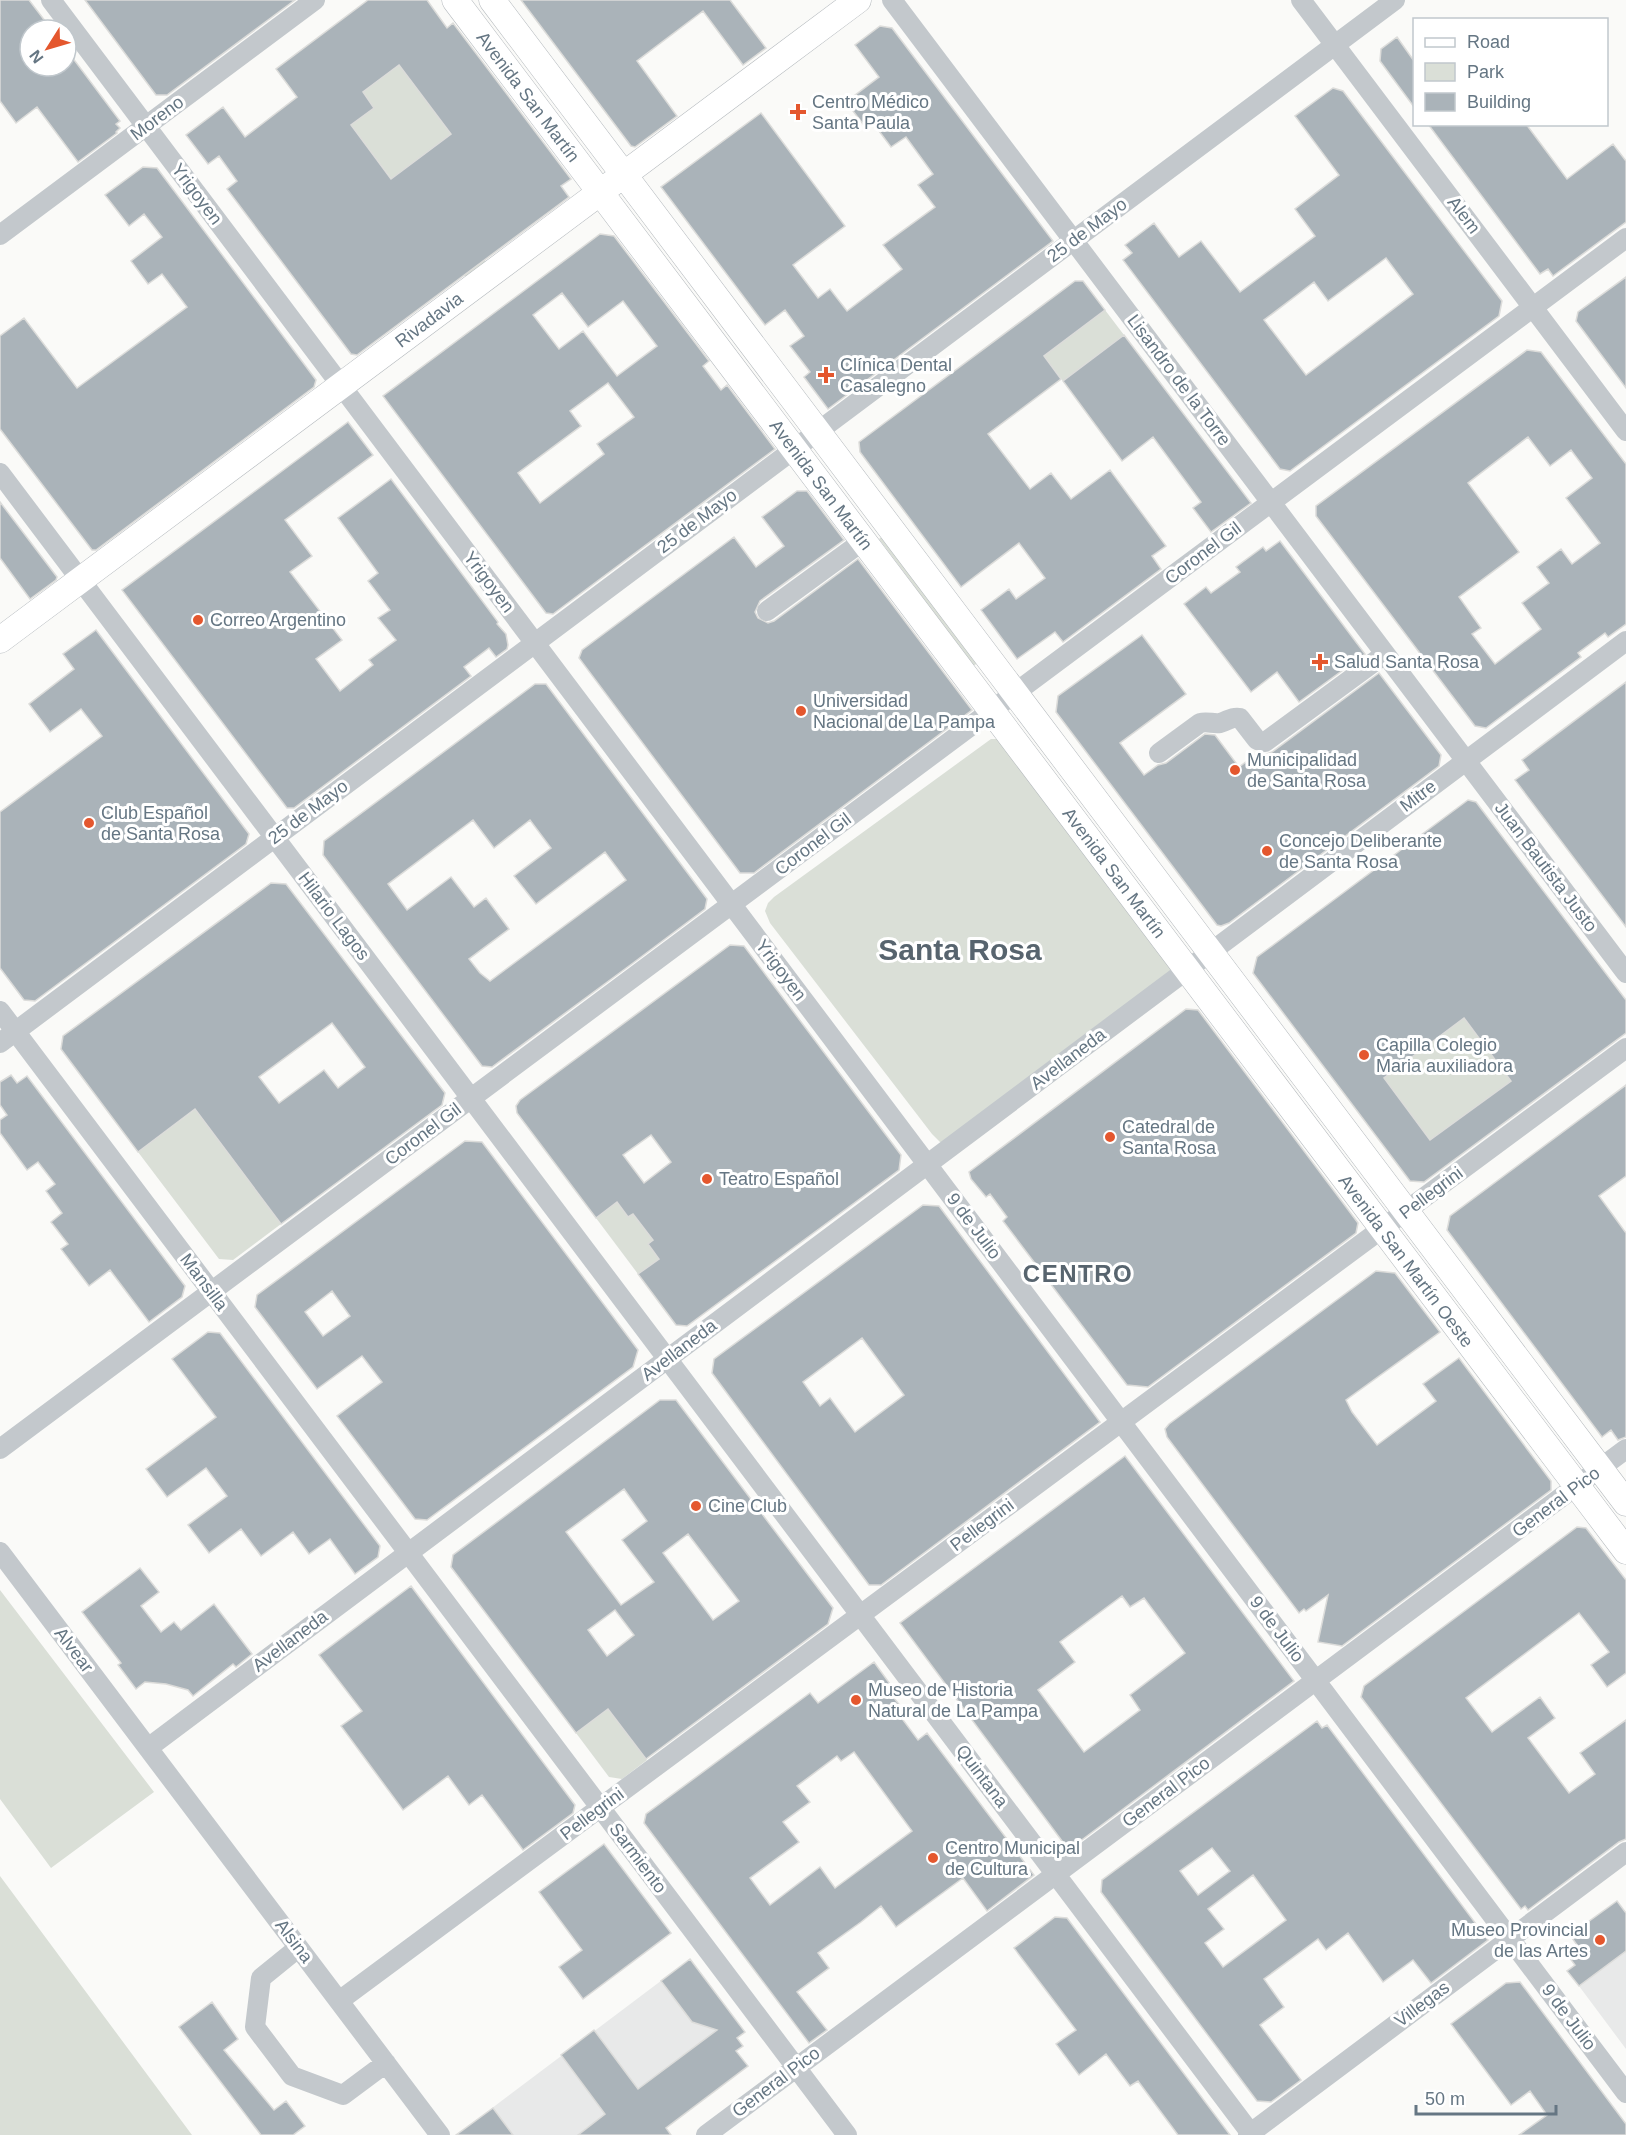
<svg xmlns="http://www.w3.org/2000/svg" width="1626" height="2135" viewBox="0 0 1626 2135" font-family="Arial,sans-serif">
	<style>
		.built { fill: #e8e9e9 }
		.green { fill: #dadfd7 }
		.building { fill: #aab3b9; stroke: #dcdcda; stroke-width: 1.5; fill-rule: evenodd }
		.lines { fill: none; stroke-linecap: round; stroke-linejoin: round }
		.major-casing { stroke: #b5babe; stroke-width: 27 }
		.minor { stroke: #c3c8cc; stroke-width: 20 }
		.major { stroke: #fff; stroke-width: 26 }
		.poi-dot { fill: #e4572e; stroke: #fff; stroke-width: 2 }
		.labels { text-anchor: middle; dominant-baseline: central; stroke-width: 6; stroke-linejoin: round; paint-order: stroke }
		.street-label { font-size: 18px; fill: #657683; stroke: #fff }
		.poi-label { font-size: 18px; fill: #657683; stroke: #fff; text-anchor: start }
		.district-label { font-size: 24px; font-weight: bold; letter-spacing: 1.5px; fill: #57646e; stroke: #fff }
		.town-label { font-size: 30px; font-weight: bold; fill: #57646e; stroke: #fff }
	</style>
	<rect width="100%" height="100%" fill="#fafaf8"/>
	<path class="built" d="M1626,1951v98l-47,-63z
		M690,1959l55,73 -8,6 6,8 -7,5 12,15 -82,62 5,7h-198l-6,-8z"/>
	<path class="green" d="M399,65l52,69 -39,30 75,99 -21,15 -115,-153 23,-17 -11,-16z
		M1105,310l19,25 -61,46 -19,-25z
		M884,535l95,127 -10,7 -58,-78 4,-4 -36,-48z
		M991,739h6l173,229v5l-226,169h-4l-8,-8 -162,-211 -5,-12 3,-8 6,-6z
		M1464,1018l47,63 -81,59 -46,-62z
		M217,1093l-8,34 72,97 -48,36 -14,-1 -81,-107z
		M617,1202l11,15 5,-3 20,26 -5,4 11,15 -21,15 -42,-56z
		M0,1590l154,202 -103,76 -51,-69z
		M608,1709l39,51 -25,19 -13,-2 -33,-44z
		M0,1876l192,259h-192z"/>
	<path class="building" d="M0,0h29l23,30h-22v36h36v-17l54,72 -4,3 4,4 -4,4 1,1 -39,29 -41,-55 -21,16 -16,-22z
		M85,0h210l-128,95h-11z
		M368,0h59l20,28 6,-5 118,156 -10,7 8,11 -212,158 -6,-1 -124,-165 10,-8 -18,-25 -11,8 -22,-29 37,-28 22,30 52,-40 -21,-28zM399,65l52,69 -60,45 -40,-54 23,-17 -11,-16z
		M521,0h209l36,48 -23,17 -40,-54 -66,50 40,55 -42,31 -4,-1z
		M880,26l12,2 161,213 -225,168 -24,-32 6,-5 -20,-26 14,-10 -19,-26 -20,15 -104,-138 100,-74 84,113 -52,39 25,33 12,-9 17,22 55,-42 -19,-24 52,-38 -17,-22 15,-11 -27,-37 -15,10 -21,-28 -7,5 -17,-22 33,-25 -24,-32z
		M1397,37l17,24v46l-34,-46 1,-12z
		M1333,88l10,3 159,210 -3,15 -209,155 -10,-2 -157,-209 9,-7 -7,-8 29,-22 25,34 22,-16 39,51 75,-56 -20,-27 44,-34 -44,-59zM1386,258l27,36 -107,81 -42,-55 50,-38 14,19z
		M1428,124h98l41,55 46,-35 13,17v61l-73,54 -5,-7 -8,5z
		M143,167l14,1 159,212 -2,7 -218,163h-4l-92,-121v-93l24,-18 53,70 110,-81 -25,-33 -14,10 -17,-23 31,-24 -18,-23 -15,12 -24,-31z
		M600,234l14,2 95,125 -6,5 18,24 6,-5 48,64 -222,165 -7,-1 -163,-217zM562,293l26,34 35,-26 34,45 -40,30 -34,-45 -24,18 -26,-34zM608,383l26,34 -37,27 7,10 -64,49 -22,-30 63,-47 -11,-15z
		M1626,277v111l-50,-67 2,-9z
		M1075,281h8l22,29 -61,46 17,23 -73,55 42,55 21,-16 20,26 39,-29 56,76 -14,10 9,13 -98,73 -8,-10 -38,27 -36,-49 28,-21 7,10 29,-21 -26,-35 -58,44 -101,-135 -1,-10z
		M1124,335l127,168 -40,29 -18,-24 8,-6 -48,-65 -31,24 -59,-80z
		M1527,350l14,2 85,112v160l-18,13 -3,-4 -27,20 3,4 -95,71 -11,-2 -159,-210v-10zM1528,437l22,29 21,-16 21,28 -26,20 34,45 -28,21 -11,-15 -24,18 12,16 -27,20 19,26 -46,35 -23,-30 9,-6 -22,-31 60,-45 -51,-69z
		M348,422l25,33 -88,65 27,36 -22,16 52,68 -26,19 24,32 33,-26 -4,-5 27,-20 -18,-22 12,-8 -22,-29 10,-8 -40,-55 53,-39 107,143 -1,2 9,10 2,11 -1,4 -11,8 -7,-9 -25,19 7,9 -177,132h-7l-165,-218z
		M797,491h10l37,49 -84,61 -5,11 3,6 10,5 6,-2 84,-62 114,151 -218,163h-14l-161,-215 3,-8 152,-113 22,30 28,-21 -22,-29z
		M0,502l57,75 -1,3 -26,19 -30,-41z
		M1280,541l85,113 -66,48 -22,-30 -26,20 -67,-88 22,-17 5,6 29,-21 -4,-5 27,-20 3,4z
		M96,630l153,204 -3,10 -211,157 -11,-1 -24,-32v-156l102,-76 -21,-27 -31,23 -21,-28 45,-35 -11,-15z
		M1142,635l44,59 -66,49 24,32 14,-10 8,-2 39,-29 10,1 24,32 19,-14 9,1 5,-2 107,-79 62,82 -2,11 -210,157 -8,3 -4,-1 -161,-213 2,-16z
		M1626,682v245l-111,-147 14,-10 -7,-10z
		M535,684h11l161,215 -2,10 -72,54 -141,104 -10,-1 -159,-211 1,-14zM473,820l21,28 36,-28 21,28 -37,28 22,28 69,-52 21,28 -136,101 -10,-8 -11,-14 40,-30 -23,-31 -12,9 -23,-30 -44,33 -19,-26z
		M1468,800l8,2 150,198v33l-202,149 -14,-1 -157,-208 4,-16zM1464,1018l47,63 -81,59 -46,-62z
		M271,883l15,1 159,209 -3,12 -161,119 -86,-115 -57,43 -77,-103 2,-13zM332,1023l33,44 -27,21 -14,-18 -45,33 -20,-26z
		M730,945l14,1 157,209 -2,15 -212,156 -11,-1 -38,-51 21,-15 -11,-15 5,-4 -20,-26 -5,3 -11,-15 -21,16 -79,-105 -1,-7 4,-6zM651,1135l20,27 -27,21 -21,-28z
		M1186,1009l12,1 160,213 -2,10 -208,154 -21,-2 -124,-164 4,-4 -17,-23 -4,3 -15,-18 -2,-7z
		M11,1075l6,8 10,-7 158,210 -3,11 -33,25 -39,-52 -21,16 -28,-37 7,-5 -17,-22 11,-9 -16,-22 9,-7 -17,-22 -11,8 -27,-37v-13l7,-5 -7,-10v-23z
		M1626,1085v91l-27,20 27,37v204l-8,3 -7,-10 -9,7 -155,-207 3,-14z
		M465,1141l17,1 156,208 -5,17 -206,153 -12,-1 -78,-103 45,-34 -20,-26 -45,33 -62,-82 2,-12zM332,1291l18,25 -27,20 -18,-24z
		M923,1205l16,1 161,216 -219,163h-12l-157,-212 2,-14zM862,1338l42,57 -49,37 -25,-34 -10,8 -17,-24z
		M1376,1271l19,2 45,59 -94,68 6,12 25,33 59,-44 -13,-17 36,-26 92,123v9l-209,156 -24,-4 10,-47 -22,16 -2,-2 -5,4 -132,-176 -2,-8 4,-5z
		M208,1332l12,1 160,213 -2,11 -23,17 -25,-35 -21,15 -16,-22 -32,24 -20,-27 -32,24 -21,-28 39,-29 -21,-28 -39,29 -21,-28 70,-52 -44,-58z
		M660,1400h16l157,208 -5,16 -182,135 -38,-50 -32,24 -125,-166 2,-12zM624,1489l23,32 -25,19 32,42 -33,23 -55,-73zM688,1534l51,67 -26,19 -50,-67zM615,1610l19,25 -27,21 -19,-26z
		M1125,1456l169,225 -219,164h-10l-165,-222zM1122,1596l8,11 14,-9 41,55 -55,42 10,15 -56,42 -46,-62 37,-28 -15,-20z
		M1577,1527l9,1 40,52v93l-19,14 -16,-22 18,-13 -30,-39 -113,85 26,34 48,-35 15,21 -27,20 41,55 26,-19 -15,-21 46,-33v119l-7,3 -91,68 -3,-4 -4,3 -160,-212 3,-11z
		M140,1568l19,24 -18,14 20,26 13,-10 7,8 33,-26 38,50 -16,13 -3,-3 -40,32 -5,-6 -22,-6 -21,-2 -9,7 -18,-24 3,-2 -39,-51z
		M411,1586l164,219 -2,8 -50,37 -41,-55 -13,10 -21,-29 -45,34 -62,-84 21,-15 -43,-56z
		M874,1662l24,33 -4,3 11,14 -5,4 18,24 9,-7 107,142 -47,36 -24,-33 -67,49 -15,-21 -20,16 -43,31 11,15 -32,24 30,38 -18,13 -165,-220 2,-9 164,-121 8,10zM854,1752l58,79 -77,57 -15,-21 -50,38 -20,-27 49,-36 -16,-20 27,-20 -13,-16 40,-30 4,5z
		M1317,1721l5,7 5,-3 161,215 -57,43 -18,-23 -30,22 -35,-49 -22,17 -8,-11 -54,40 20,28 -24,18 41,55 -30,22 -14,-1 -156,-209 1,-12zM1212,1848l18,23 -32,24 -18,-24zM1253,1875l33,45 -63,47 -18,-24 19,-14 -16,-20z
		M604,1844l67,89 -88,66 -24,-32 23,-17 -43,-58z
		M1617,1901l9,12v38l-47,35 -12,-15 8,-6 -6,-8v-7l8,-5 -7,-10z
		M1055,1917l12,1 163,217h-52l-40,-54 -8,5 -24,-32 -27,21 -23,-31 20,-14 -62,-82z
		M690,1959l55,73 -8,6 6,8 -7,5 12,15 -82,62 5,7h-93l27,-21 -44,-59 33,-25 44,59 79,-59 -25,-8 -31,-41z
		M1520,1982l106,142v11h-107l28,-20 -17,-24 -19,14 -60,-81 55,-41z
		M212,2002l26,37 -14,11 50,60 12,-9 19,25 -12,9h-32l-82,-108z
		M493,2108l20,27h-57z"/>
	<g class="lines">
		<g class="major-casing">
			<path id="major" d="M455,0l1171,1551
				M492,0l1134,1503
				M0,640l858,-640"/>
		</g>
		<path class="minor" d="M51,0l1575,2093
			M892,0l734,973
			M1301,0l325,431
			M0,235l315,-235
			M0,473l1252,1662
			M767,611l96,-70
			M1159,753l41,-30c7,-2 13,1 20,0 8,-2 12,-7 20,-5l17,22 8,2 120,-88
			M0,1011l847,1124
			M0,1043l1395,-1043
			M0,1449l1626,-1211
			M0,1552l440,583
			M148,1748l1478,-1107
			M298,1948l-37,30 -6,49 37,49 51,19 43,-32
			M339,2001l1287,-953
			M706,2135l920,-686
			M1248,2135l378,-283"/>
		<use href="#major" class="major"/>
	</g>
	<g class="poi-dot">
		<path d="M795 103h6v6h6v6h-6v6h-6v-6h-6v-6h6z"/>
		<path d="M823 366h6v6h6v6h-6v6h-6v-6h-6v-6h6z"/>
		<circle cx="198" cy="620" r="6"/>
		<path d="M1317 653h6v6h6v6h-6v6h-6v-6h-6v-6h6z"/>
		<circle cx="801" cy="711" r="6"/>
		<circle cx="1235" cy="770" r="6"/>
		<circle cx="89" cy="823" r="6"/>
		<circle cx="1267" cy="851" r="6"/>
		<circle cx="1364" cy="1055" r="6"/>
		<circle cx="1110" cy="1137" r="6"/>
		<circle cx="707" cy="1179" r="6"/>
		<circle cx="696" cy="1506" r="6"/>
		<circle cx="856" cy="1700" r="6"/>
		<circle cx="933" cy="1858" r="6"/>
		<circle cx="1600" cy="1940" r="6"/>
	</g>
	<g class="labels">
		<g class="street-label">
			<text transform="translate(528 97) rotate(53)">Avenida San Martín</text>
			<text transform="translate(157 118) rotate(-37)">Moreno</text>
			<text transform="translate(197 194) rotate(53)">Yrigoyen</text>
			<text transform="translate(1464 215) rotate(53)">Alem</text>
			<text transform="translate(1087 230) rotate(-37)">25 de Mayo</text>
			<text transform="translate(429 320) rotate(-37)">Rivadavia</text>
			<text transform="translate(1179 380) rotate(53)">Lisandro de la Torre</text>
			<text transform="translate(821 485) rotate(53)">Avenida San Martín</text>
			<text transform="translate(697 521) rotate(-37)">25 de Mayo</text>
			<text transform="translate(1203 553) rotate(-37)">Coronel Gil</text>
			<text transform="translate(489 582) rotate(53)">Yrigoyen</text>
			<text transform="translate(1418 796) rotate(-37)">Mitre</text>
			<text transform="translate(308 812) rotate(-37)">25 de Mayo</text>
			<text transform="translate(813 844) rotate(-37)">Coronel Gil</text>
			<text transform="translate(1546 867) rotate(53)">Juan Bautista Justo</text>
			<text transform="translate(1114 873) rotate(53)">Avenida San Martín</text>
			<text transform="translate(334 916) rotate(53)">Hilario Lagos</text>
			<text transform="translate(781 970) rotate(53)">Yrigoyen</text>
			<text transform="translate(1068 1059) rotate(-37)">Avellaneda</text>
			<text transform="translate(423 1134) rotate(-37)">Coronel Gil</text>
			<text transform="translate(1431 1193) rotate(-37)">Pellegrini</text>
			<text transform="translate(974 1226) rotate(53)">9 de Julio</text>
			<text transform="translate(1406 1261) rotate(53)">Avenida San Martín Oeste</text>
			<text transform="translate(204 1282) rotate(53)">Mansilla</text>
			<text transform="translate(679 1350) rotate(-37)">Avellaneda</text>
			<text transform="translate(1556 1502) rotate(-37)">General Pico</text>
			<text transform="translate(982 1525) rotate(-37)">Pellegrini</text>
			<text transform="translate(1277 1629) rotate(53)">9 de Julio</text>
			<text transform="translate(290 1641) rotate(-37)">Avellaneda</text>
			<text transform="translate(74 1650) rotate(53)">Alvear</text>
			<text transform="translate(982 1776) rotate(53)">Quintana</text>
			<text transform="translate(1166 1792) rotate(-37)">General Pico</text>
			<text transform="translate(592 1814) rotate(-37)">Pellegrini</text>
			<text transform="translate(638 1858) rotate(53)">Sarmiento</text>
			<text transform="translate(294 1941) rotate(53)">Alsina</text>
			<text transform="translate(1422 2004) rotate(-37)">Villegas</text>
			<text transform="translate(1569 2017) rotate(53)">9 de Julio</text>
			<text transform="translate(776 2082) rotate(-37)">General Pico</text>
		</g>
		<g class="poi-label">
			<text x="812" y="102">Centro Médico<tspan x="812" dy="21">Santa Paula</tspan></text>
			<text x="840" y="365">Clínica Dental<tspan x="840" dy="21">Casalegno</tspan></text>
			<text x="210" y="620">Correo Argentino</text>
			<text x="1334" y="662">Salud Santa Rosa</text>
			<text x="813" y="701">Universidad<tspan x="813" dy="21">Nacional de La Pampa</tspan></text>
			<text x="1247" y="760">Municipalidad<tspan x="1247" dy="21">de Santa Rosa</tspan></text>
			<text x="101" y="813">Club Español<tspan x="101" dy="21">de Santa Rosa</tspan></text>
			<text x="1279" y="841">Concejo Deliberante<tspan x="1279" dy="21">de Santa Rosa</tspan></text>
			<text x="1376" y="1045">Capilla Colegio<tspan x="1376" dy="21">Maria auxiliadora</tspan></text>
			<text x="1122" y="1127">Catedral de<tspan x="1122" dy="21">Santa Rosa</tspan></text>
			<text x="719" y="1179">Teatro Español</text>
			<text x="708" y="1506">Cine Club</text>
			<text x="868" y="1690">Museo de Historia<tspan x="868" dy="21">Natural de La Pampa</tspan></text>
			<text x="945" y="1848">Centro Municipal<tspan x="945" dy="21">de Cultura</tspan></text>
			<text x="1588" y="1930" text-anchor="end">Museo Provincial<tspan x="1588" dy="21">de las Artes</tspan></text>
		</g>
		<g class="district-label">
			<text x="1078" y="1273">CENTRO</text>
		</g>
		<g class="town-label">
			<text x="960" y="949">Santa Rosa</text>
		</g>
	</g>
	<rect x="1413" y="18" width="195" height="108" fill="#ffffff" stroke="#c1c8cd" stroke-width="1.5"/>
	<rect x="1425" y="38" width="30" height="9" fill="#ffffff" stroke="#c1c8cd" stroke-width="1.5"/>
	<text x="1467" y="48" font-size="18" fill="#657683">Road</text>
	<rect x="1425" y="63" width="30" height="18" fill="#dadfd7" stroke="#c1c8cd" stroke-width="1.5"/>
	<text x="1467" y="78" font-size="18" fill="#657683">Park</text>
	<rect x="1425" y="93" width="30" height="18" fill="#aab3b9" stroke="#c1c8cd" stroke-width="1.5"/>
	<text x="1467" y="108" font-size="18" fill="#657683">Building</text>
	<g transform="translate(48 48) rotate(233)"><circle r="28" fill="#ffffff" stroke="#c1c8cd" stroke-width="1.5"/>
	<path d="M0-4.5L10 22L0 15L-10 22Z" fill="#e4572e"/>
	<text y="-9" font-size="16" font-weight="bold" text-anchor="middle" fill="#657683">N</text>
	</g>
	<path d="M1416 2105v9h140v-9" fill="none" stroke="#657683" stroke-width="3"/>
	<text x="1425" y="2105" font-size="18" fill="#657683" stroke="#ffffff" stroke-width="4.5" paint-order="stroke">50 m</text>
</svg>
